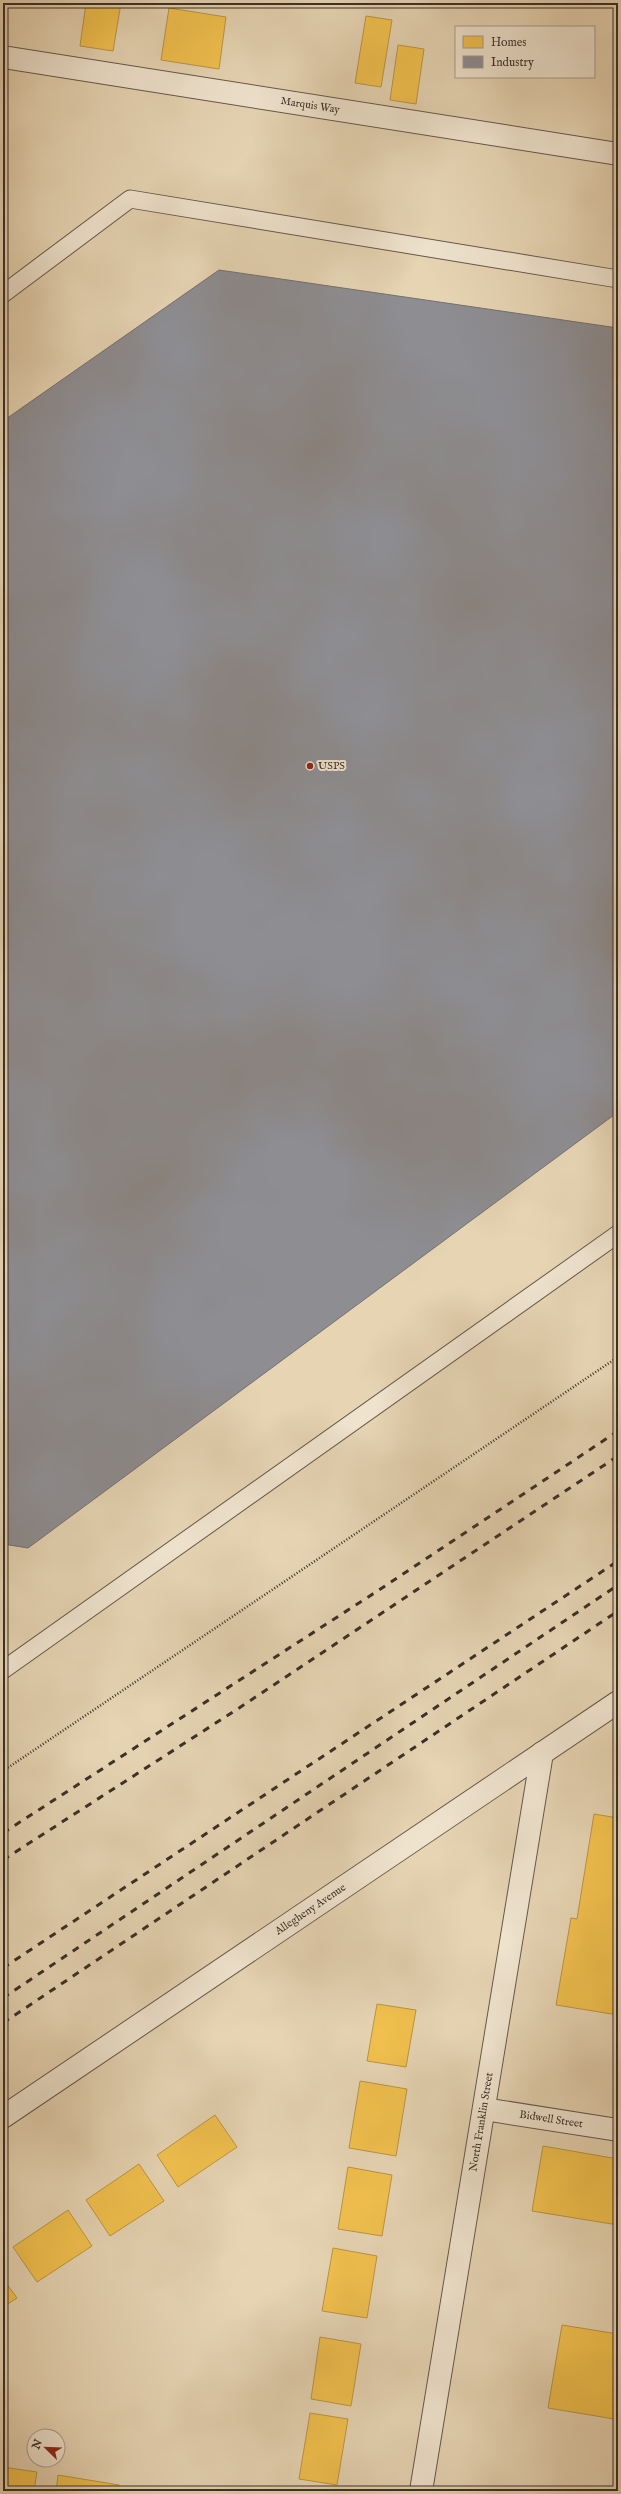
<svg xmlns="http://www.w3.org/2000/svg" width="621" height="2494" viewBox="0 0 621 2494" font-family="'IM FELL English',serif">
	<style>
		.homes { fill: #f2c14e; stroke: #bb9542 }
		.industry { fill: #8d8d92; stroke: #747172 }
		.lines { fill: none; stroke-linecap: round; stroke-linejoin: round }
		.lane-casing { stroke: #66584a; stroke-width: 19 }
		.street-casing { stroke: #66584a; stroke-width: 24 }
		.path { stroke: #3b2f27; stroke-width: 2.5; stroke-dasharray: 1 2; stroke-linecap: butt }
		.lane { stroke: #efe3ce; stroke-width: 17 }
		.street { stroke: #efe3ce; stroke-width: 22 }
		.rail { stroke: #3b2f27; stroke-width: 3; stroke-dasharray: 7 7; stroke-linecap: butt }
		.poi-dot { fill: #8f2418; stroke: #efe3ce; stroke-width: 1.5 }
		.labels { text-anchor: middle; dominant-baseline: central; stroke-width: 4; stroke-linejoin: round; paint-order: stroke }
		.street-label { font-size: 11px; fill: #3b2f27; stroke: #efe3ce }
		.poi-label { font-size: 11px; fill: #3b2f27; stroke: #efe3ce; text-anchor: start }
	</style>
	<rect width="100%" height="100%" fill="#e6d4b3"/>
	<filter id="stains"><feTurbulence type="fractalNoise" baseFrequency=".005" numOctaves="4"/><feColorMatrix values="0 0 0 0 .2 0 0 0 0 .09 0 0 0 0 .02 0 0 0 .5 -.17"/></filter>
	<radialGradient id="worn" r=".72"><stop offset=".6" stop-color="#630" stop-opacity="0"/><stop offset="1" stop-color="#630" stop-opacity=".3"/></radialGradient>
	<path class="homes" d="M86,3h35l-8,48 -33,-5z
		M169,8l57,9 -7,52 -58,-9z
		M366,16l26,4 -11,67 -26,-4z
		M398,45l26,4 -8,55 -26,-4z
		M594,1814l24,4v197l-62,-10 15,-87 6,1z
		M377,2004l39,6 -10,57 -39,-6z
		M360,2081l47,8 -11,67 -47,-8z
		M215,2115l22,32 -59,40 -21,-32z
		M543,2146l75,13v66l-86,-14z
		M139,2164l25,37 -54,35 -24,-36z
		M348,2167l44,8 -10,61 -44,-7z
		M68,2210l24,36 -55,36 -24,-35z
		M333,2248l44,8 -10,62 -45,-7z
		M3,2279l14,19 -14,9z
		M562,2325l56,9v62l-4,23 -66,-11z
		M320,2337l41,7 -10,62 -40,-7z
		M310,2413l38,6 -11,66 -38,-6z
		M3,2467l34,5 -3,19h-31z
		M58,2475l61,10 -1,6h-62z"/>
	<path class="industry" d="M219,270l399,58v784l-590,436 -25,-4v-1123z"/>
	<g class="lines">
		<g class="lane-casing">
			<path id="lane" d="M3,294l127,-95 488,80
				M3,1670l615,-436"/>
		</g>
		<g class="street-casing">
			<g id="street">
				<path id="s1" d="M3,57l615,97"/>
				<path id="s2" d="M484,2109l134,21"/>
				<path id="s3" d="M3,2117l615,-415"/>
				<path id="s4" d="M421,2491l121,-738"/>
			</g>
		</g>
		<path class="path" d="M3,1771l615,-414"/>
		<use href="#lane" class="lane"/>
		<use href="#street" class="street"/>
		<path class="rail" d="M3,1833l376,-243 239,-159
			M3,1860l233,-150 382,-254
			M3,1968l615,-407
			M3,1998l615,-413
			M3,2023l615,-412"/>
	</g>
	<circle class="poi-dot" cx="310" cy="766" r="4"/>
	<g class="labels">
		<g class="street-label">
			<text stroke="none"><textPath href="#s1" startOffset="311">Marquis Way</textPath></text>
			<text stroke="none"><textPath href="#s3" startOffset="371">Allegheny Avenue</textPath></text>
			<text stroke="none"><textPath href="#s2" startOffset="68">Bidwell Street</textPath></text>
			<text stroke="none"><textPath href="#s4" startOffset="374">North Franklin Street</textPath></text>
		</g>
		<g class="poi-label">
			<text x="318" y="766">USPS</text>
		</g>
	</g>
	<rect width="621" height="2494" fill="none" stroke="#e6d4b3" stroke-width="16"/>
	<rect x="4" y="4" width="613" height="2486" fill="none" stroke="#3b2f27" stroke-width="2"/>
	<rect x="8" y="8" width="605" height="2478" fill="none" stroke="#3b2f27"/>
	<rect x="455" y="26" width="140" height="52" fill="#efe3ce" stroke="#a79b8b"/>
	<rect x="463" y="36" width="20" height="12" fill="#f2c14e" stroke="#a79b8b"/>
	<text x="491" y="46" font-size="12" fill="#3b2f27">Homes</text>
	<rect x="463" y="56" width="20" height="12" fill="#8d8d92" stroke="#a79b8b"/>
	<text x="491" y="66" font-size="12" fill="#3b2f27">Industry</text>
	<g transform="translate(46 2448) rotate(293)"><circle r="19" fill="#efe3ce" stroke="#a79b8b"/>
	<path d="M0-3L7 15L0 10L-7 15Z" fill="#8f2418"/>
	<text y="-6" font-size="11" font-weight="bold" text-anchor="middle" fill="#3b2f27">N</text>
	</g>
	<rect width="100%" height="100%" filter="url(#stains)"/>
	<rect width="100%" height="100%" fill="url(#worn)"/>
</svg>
